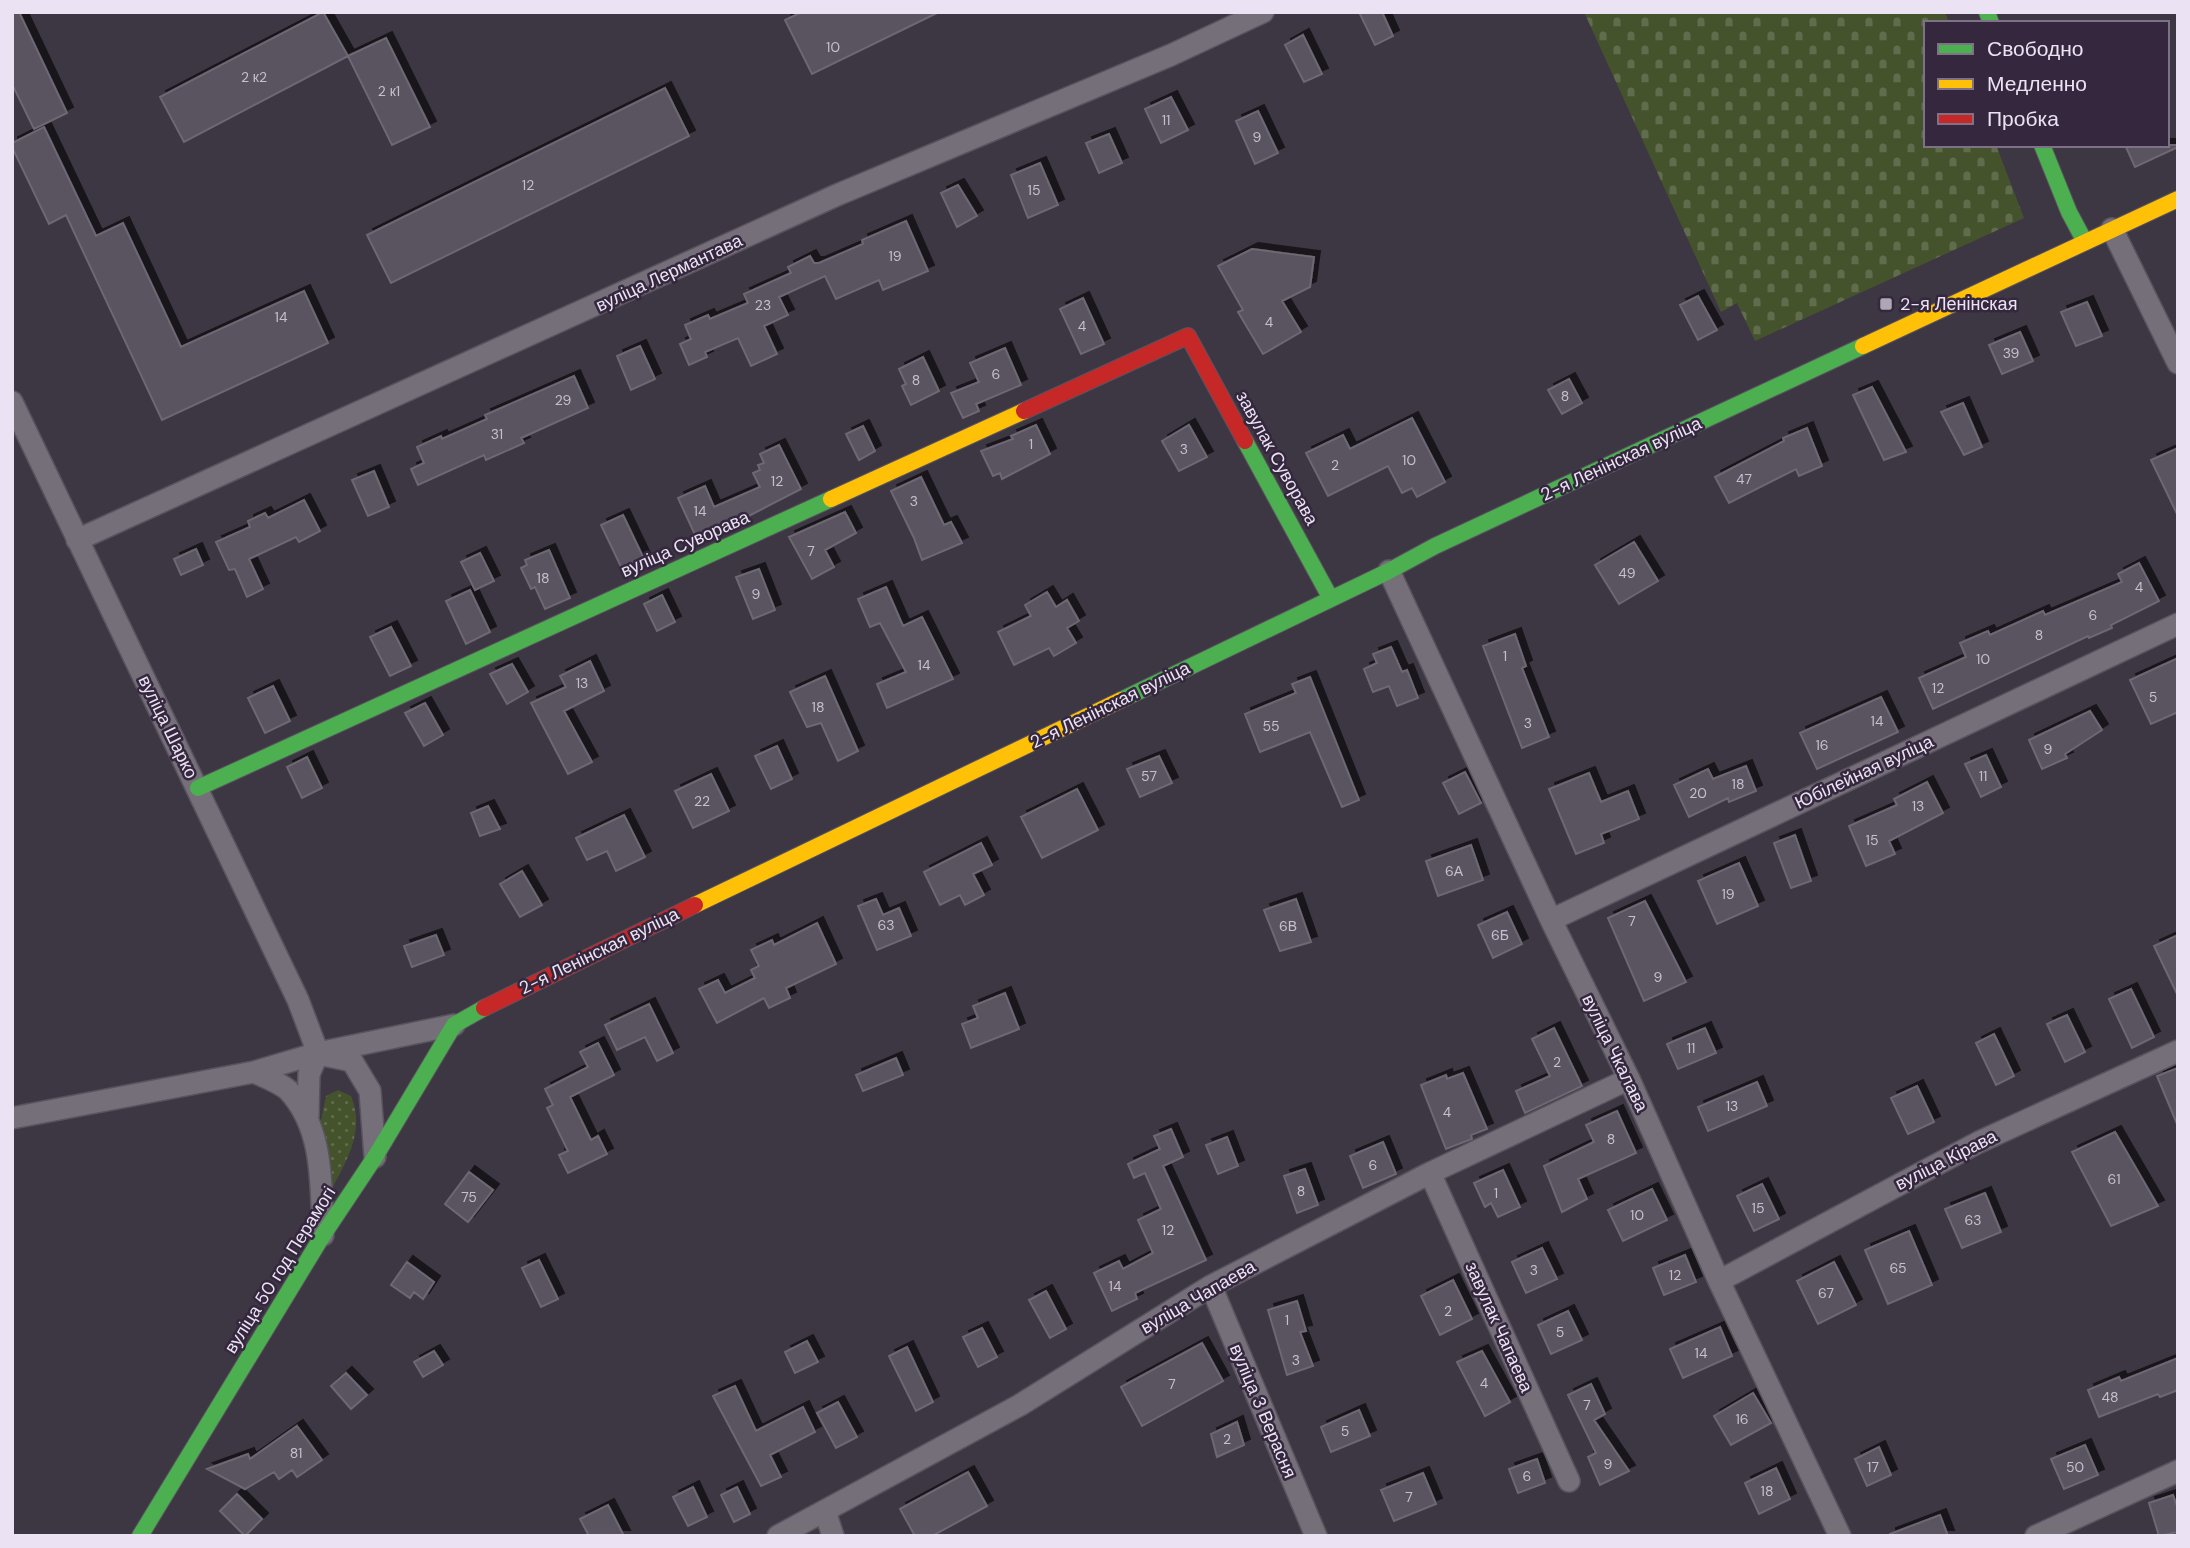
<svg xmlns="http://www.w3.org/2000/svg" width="2190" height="1548" viewBox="0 0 2190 1548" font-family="'DM Sans',sans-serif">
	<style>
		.grass { fill: url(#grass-dots) }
		.cemetery { fill: url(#cemetery-stones) }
		.building { fill: #5a5261; stroke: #6d6773; stroke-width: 2; filter: url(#shadow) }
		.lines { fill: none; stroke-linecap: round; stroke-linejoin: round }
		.street-casing { stroke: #58535e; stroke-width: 24 }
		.fast-casing { stroke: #58535e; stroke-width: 18 }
		.slow-casing { stroke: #58535e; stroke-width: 18 }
		.jam-casing { stroke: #58535e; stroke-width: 18 }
		.street { stroke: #746f79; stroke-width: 21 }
		.fast { stroke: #4caf50; stroke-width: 16 }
		.slow { stroke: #ffc107; stroke-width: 16 }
		.jam { stroke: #c62828; stroke-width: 16 }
		.poi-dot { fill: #aea7b5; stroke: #34273e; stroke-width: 2.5 }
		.labels { text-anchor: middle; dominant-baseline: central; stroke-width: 5; stroke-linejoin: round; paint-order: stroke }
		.number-label { font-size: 14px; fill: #c7bfce }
		.street-label { font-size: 18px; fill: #ebe3f3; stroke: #34273e }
		.poi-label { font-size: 18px; fill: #ebe3f3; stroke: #34273e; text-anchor: start }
	</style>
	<defs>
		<pattern id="grass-dots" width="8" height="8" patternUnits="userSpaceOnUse" patternTransform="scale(1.75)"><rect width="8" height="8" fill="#45532d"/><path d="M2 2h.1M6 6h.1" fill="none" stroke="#606c4c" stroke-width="1.8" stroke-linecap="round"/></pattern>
		<pattern id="cemetery-stones" width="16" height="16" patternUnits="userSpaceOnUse" patternTransform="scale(1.75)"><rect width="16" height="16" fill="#45532d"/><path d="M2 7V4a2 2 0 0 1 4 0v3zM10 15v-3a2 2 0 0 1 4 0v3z" fill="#606c4c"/></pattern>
		<filter id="shadow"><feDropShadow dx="6" dy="-6" stdDeviation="0" flood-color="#0009"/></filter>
	</defs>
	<rect width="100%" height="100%" fill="#3d3743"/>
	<path class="grass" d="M338,1090l13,6c15,37 -6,67 -23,100l-8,-71 6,-29z"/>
	<path class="cemetery" d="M1584,12h361l4,11h-23v122h70l28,73 -269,123 -18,-38 -16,9z"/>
	<path class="building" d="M12,12h7l48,101 -33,16 -22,-45z
		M323,12l25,44 -164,86 -24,-45z
		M802,12h137l-127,62 -27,-54z
		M1359,12h23l11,24 -18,9z
		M1303,35l19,39 -18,8 -19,-37z
		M386,38l44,89 -38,18 -44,-89z
		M665,88l24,48 -298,147 -24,-48z
		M1171,97l17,33 -27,13 -16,-34z
		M1258,111l20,42 -23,11 -19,-43z
		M44,127l52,109 27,-13 58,124 123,-56 24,52 -166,77 -96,-205 -17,9 -37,-77v-4z
		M1109,134l13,29 -23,10 -13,-30z
		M2125,145h53v2l-43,20z
		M1040,163l18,42 -30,13 -17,-43z
		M958,185l19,31 -20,11 -16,-34z
		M906,221l22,50 -45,19 -4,-10 -43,19 -11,-23 -46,21 9,18 -24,11 13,28 -26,12 -13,-28 -33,14 2,5 -18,8 -9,-21 11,-5 -6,-14 23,-10 2,4 38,-16 -4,-9 47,-21 -3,-6 22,-11 4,7h5l44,-19 -1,-4z
		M1252,249l62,8 -4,30 -28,14 19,31 -38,22 -25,-42 5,-2 -25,-44z
		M1698,296l19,34 -19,10 -18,-35z
		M1083,298l21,46 -23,10 -21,-45z
		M2087,302l15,34 -26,10 -15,-34z
		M2020,332l13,29 -31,13 -13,-29z
		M640,346l15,33 -24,11 -14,-34z
		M1005,348l16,37 -45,19 3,7 -16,7 -12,-25 28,-11 -9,-19z
		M923,357l16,34 -28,14 -9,-19 4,-2 -7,-15z
		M574,376l14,32 -67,30 3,5 -38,17 -2,-5 -66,30 -7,-16 13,-6 -7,-16 24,-11 1,3 45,-20 -2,-4z
		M1569,379l13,24 -20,11 -14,-24z
		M1872,387l34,65 -22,8 -31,-65z
		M1963,403l19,44 -18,8 -23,-43z
		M1412,418l33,64 -28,15 -5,-9 -10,5 -14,-27 -60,30 -22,-43 37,-18 7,14z
		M1036,425l14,29 -48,25 -2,-6 -7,3 -12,-25 32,-12 -2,-3z
		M1189,425l18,32 -28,14 -17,-30z
		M863,426l12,25 -16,9 -13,-26z
		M1807,428l15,38 -23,10 -3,-7 -67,34 -14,-26 69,-36 -1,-3z
		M779,445l22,44 -64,33 -1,-4 -40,19 -18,-39 27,-12 9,21 46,-20 -7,-14 7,-3 -2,-5 6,-2 -4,-9z
		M2178,448v68l-27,-56z
		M374,471l15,36 -21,9 -16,-36z
		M921,477l23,48 7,-3 11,21 -40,17 -8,-22 -23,-47z
		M304,500l16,31 -21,11 -3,-5 -47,22 14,30 -16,8 -12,-28 -6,1 -13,-28 34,-15 -2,-6 17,-8 3,5z
		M845,512l11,21 -31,17 9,17 -22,12 -23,-42z
		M623,515l22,46 -22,10 -22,-46z
		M1634,542l24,39 -39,23 -24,-39z
		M196,549l7,16 -22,10 -7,-16z
		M549,550l21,48 -25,11 -10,-22 -4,2 -10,-21 6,-3 -2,-5z
		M480,553l14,28 -19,9 -14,-28z
		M2139,563l20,38 -48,24 1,3 -23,10 -1,-2 -155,73 -14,-31 47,-21 -6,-14 28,-12 2,4 53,-24 2,4 77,-33 -4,-8z
		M759,569l16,41 -22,9 -17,-42z
		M886,587l17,39 19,-9 31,62 -66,29 -10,-24 29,-12 -26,-49 -10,4 -12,-28z
		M470,590l20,42 -24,12 -20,-43z
		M1047,592l9,15 11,-7 12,21 -12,7 9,15 -22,13 -5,-8 -35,17 -16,-33 33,-16 -6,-11z
		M662,595l13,27 -18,9 -13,-27z
		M391,627l20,39 -21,10 -20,-39z
		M1515,634l11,32 -4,2 27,69 -27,11 -39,-102z
		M1391,647l11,25 5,-2 11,28 -21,8 -8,-20 -16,6 -9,-23 13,-6 -4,-9z
		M2178,658v54l-27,12 -21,-44z
		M590,661l14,30 -40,20 28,51 -24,12 -37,-71 35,-16 -6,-11z
		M512,664l16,28 -21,12 -17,-30z
		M825,676l33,75 -20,10 -17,-38 -14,4 -17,-35z
		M1310,677l49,123 -17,7 -32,-75 -50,20 -15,-38 51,-21 -4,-9z
		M273,686l17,35 -25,12 -17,-35z
		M1881,697l17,35 -81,37 -17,-36z
		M425,703l18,32 -19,11 -19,-33z
		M2090,711l12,19 -37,24 2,4 -25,11 -13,-29z
		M777,746l15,33 -21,10 -16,-33z
		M1986,755l15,32 -20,10 -16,-33z
		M1159,756l13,27 -32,14 -13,-28z
		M307,757l15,31 -20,10 -15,-31z
		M1746,766l10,25 -27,11 -1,-4 -39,19 -15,-32 34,-16 5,10z
		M1465,772l16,31 -22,11 -16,-31z
		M1589,773l12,29 27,-11 11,28 -38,15 3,9 -28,11 -27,-65z
		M711,774l18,37 -36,17 -18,-37z
		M1927,782l16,31 -54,28 6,13 -29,12 -17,-40 48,-21 -3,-6z
		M1077,789l21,41 -56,28 -21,-41z
		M488,806l12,23 -20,7 -9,-23z
		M624,815l21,42 -29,14 -9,-20 -20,9 -11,-22z
		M1795,835l16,46 -20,7 -17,-45z
		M981,843l11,22 -19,9 11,21 -19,10 -5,-10 -20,10 -16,-33z
		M1471,845l12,35 -45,16 -12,-35z
		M1739,863l19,43 -41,18 -19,-43z
		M522,871l20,34 -22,12 -20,-33z
		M876,899l7,16 16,-7 12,28 -34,14 -19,-44z
		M1296,899l15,43 -31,9 -16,-41z
		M1645,901l41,81 -42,19 -36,-83z
		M1507,912l15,32 -29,14 -15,-33z
		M817,923l19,41 -50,24 4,10 -21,10 -5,-10 -47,25 -18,-34 19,-9 7,13 30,-15 -4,-8 8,-4 -8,-16 21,-10 2,5z
		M436,935l8,20 -32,12 -8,-21z
		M2178,935v61l-24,-50z
		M2131,989l23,48 -22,11 -23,-49z
		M1005,993l14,36 -48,19 -9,-24 16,-6 -5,-12z
		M649,1004l24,49 -16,8 -12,-24 -28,13 -12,-25z
		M2067,1015l18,37 -20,10 -18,-38z
		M1554,1028l28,58 -57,27 -9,-22 34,-15 -18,-37z
		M1705,1028l11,25 -38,16 -11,-25z
		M1994,1034l20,42 -18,9 -20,-42z
		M598,1043l16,32 -44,22 21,43 7,-4 9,18 -39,19 -9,-18 9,-4 -21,-43 6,-3 -8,-16 43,-22 -8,-15z
		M896,1058l7,17 -40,16 -7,-16z
		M2178,1068v56h-1l-20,-48z
		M1463,1073l24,56 -16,6 1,4 -26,10 -25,-64 25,-10 1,4z
		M1757,1082l10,24 -59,25 -10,-24z
		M1917,1086l17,36 -26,12 -17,-36z
		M1617,1111l19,42 -58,26 9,20 -25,13 -18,-46 50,-24 -8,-17z
		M1171,1129l12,28 -20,9 43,94 -71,33 2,6 -25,12 -18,-38 25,-12 4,8 30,-16 -15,-33 23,-11 -16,-36 -11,5 -6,-14 32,-15 -6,-13z
		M2115,1132l43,74 -47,20 -39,-74z
		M1227,1137l11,29 -20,8 -12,-29z
		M1383,1142l13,32 -33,14 -13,-32z
		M1305,1169l13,36 -21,8 -13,-37z
		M1503,1170l17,37 -22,10 -7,-14 -6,4 -11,-24z
		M469,1172l24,18 -25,32 -23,-18z
		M1762,1184l17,35 -25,12 -17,-35z
		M1652,1189l15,31 -44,21 -15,-31z
		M1985,1193l16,39 -39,16 -17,-39z
		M1909,1231l23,54 -44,19 -23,-54z
		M1542,1248l15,31 -31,14 -14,-31z
		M1685,1255l11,27 -32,13 -11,-27z
		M539,1260l19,39 -17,8 -19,-39z
		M407,1262l27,20 -11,17 -9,-7 -4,6 -19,-13z
		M1834,1262l22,43 -38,19 -21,-43z
		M1453,1280l19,39 -32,16 -19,-39z
		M1046,1291l20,38 -16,9 -21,-38z
		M1297,1301l9,30 -6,1 13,34 -26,9 -19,-65z
		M1568,1311l14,29 -31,14 -13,-29z
		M1720,1327l12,29 -49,22 -13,-29z
		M982,1328l15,29 -19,10 -15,-30z
		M807,1341l11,21 -23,11 -10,-21z
		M1202,1343l21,38 -81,45 -21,-39z
		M907,1347l26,55 -17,9 -27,-55z
		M434,1351l9,14 -20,12 -9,-15z
		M1482,1351l28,51 -25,14 -28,-54z
		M2178,1358v32l-18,7 -2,-3 -59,23 -11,-27 31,-13 2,4z
		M346,1373l21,22 -16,14 -20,-23z
		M1591,1384l14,30 -11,6 35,51 -29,14 -12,-28 8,-4 -28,-58z
		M735,1386l21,45 47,-24 12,25 -45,23 11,22 -20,9 -48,-90z
		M1753,1393l18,30 -40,22 -17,-29z
		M838,1402l19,35 -21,11 -19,-35z
		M1359,1410l11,26 -39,16 -10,-25z
		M1237,1422l7,23 -27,12 -6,-23z
		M297,1426l25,34 -25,17 -5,-7 -13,9 -5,-7 -29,17 -38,-20 41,-15 2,5z
		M2085,1445l13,30 -34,14 -13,-30z
		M1879,1447l12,28 -24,11 -12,-27z
		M1537,1459l8,24 -27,10 -9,-24z
		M1776,1468l14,31 -31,15 -14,-31z
		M968,1472l19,34 -55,30h-17l-15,-27z
		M1423,1473l13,31 -42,17 -13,-31z
		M693,1487l14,30 -19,9 -15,-29z
		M737,1487l13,27 -16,8 -13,-27z
		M237,1494l25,25 -17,17 -25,-25z
		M2173,1495l5,14v23l-19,4 -10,-33z
		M608,1505l16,31h-35l-9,-17z
		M1940,1515l8,21h-58v-2z"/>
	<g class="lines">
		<g class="street-casing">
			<path id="street" d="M2112,229l66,134
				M12,402l286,598 20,53
				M77,540l760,-345 334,-140 92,-43
				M1389,571l162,349 78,159 90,202 121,255
				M1551,920l627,-296
				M323,1055l29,6 18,30 5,66
				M254,1072c10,5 25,10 34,18 36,38 33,95 35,145
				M308,1116l1,-42 9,-21
				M12,1118l242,-46 64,-19 136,-28
				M1430,1173l139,308
				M1719,1281l260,-139 199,-91
				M1211,1286l105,250
				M825,1511l8,25
				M778,1536l242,-131 191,-119 219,-113 199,-94
				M2036,1536l142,-65"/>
		</g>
		<g class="fast-casing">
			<path id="fast" d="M1987,12l4,11
				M2042,145l27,67 16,30
				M1245,441l86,158
				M1121,700l268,-129 46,-25 428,-200
				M198,788l633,-289
				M140,1536l183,-301 52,-78 79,-132 30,-17"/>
		</g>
		<g class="slow-casing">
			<path id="slow" d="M1863,346l315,-147
				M831,499l193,-88
				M695,905l426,-205"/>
		</g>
		<g class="jam-casing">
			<path id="jam" d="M1024,411l164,-75 57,105
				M484,1008l211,-103"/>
		</g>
		<use href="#street" class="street"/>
		<use href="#fast" class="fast"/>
		<use href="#slow" class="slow"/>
		<use href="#jam" class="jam"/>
	</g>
	<rect class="poi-dot" x="1879" y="297" width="14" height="14" rx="3.5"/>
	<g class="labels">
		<g class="number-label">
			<text x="833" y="47">10</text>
			<text x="254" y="77">2 к2</text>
			<text x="389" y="91">2 к1</text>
			<text x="1166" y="120">11</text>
			<text x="1257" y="137">9</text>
			<text x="528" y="185">12</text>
			<text x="1034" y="190">15</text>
			<text x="895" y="256">19</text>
			<text x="763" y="305">23</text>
			<text x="281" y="317">14</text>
			<text x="1269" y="322">4</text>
			<text x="1082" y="326">4</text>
			<text x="2011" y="353">39</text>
			<text x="996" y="374">6</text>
			<text x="916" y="380">8</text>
			<text x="1565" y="396">8</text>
			<text x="563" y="400">29</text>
			<text x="497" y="434">31</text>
			<text x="1031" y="444">1</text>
			<text x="1184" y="449">3</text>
			<text x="1409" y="460">10</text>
			<text x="1335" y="465">2</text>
			<text x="1744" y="479">47</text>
			<text x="777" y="481">12</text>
			<text x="914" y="501">3</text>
			<text x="700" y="511">14</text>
			<text x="811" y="551">7</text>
			<text x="1627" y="573">49</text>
			<text x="543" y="578">18</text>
			<text x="2139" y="587">4</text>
			<text x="756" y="594">9</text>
			<text x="2093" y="615">6</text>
			<text x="2039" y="635">8</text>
			<text x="1505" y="656">1</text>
			<text x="1983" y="659">10</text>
			<text x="924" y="665">14</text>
			<text x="582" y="683">13</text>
			<text x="1938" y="688">12</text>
			<text x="2153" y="697">5</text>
			<text x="818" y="707">18</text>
			<text x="1877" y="721">14</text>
			<text x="1528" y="723">3</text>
			<text x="1271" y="726">55</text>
			<text x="1822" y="745">16</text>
			<text x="2048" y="749">9</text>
			<text x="1149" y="776">57</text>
			<text x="1983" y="776">11</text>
			<text x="1738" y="784">18</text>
			<text x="1698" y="793">20</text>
			<text x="702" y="801">22</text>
			<text x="1918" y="806">13</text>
			<text x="1872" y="840">15</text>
			<text x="1454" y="871">6А</text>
			<text x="1728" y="894">19</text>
			<text x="1632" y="921">7</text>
			<text x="886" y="925">63</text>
			<text x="1288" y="926">6В</text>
			<text x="1500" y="935">6Б</text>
			<text x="1658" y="977">9</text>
			<text x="1691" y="1048">11</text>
			<text x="1557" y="1062">2</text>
			<text x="1732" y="1106">13</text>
			<text x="1447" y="1112">4</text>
			<text x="1611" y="1139">8</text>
			<text x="1373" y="1165">6</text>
			<text x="2114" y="1179">61</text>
			<text x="1301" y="1191">8</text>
			<text x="1496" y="1193">1</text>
			<text x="469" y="1197">75</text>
			<text x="1758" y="1208">15</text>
			<text x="1637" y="1215">10</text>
			<text x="1973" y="1220">63</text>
			<text x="1168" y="1230">12</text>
			<text x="1898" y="1268">65</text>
			<text x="1534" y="1270">3</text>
			<text x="1675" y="1275">12</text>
			<text x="1115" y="1286">14</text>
			<text x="1826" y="1293">67</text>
			<text x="1448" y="1311">2</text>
			<text x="1287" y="1320">1</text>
			<text x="1560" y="1332">5</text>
			<text x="1701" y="1353">14</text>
			<text x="1296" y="1360">3</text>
			<text x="1484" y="1383">4</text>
			<text x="1172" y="1384">7</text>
			<text x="2110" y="1397">48</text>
			<text x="1587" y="1405">7</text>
			<text x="1742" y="1419">16</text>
			<text x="1345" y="1431">5</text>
			<text x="1227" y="1439">2</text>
			<text x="296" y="1453">81</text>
			<text x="1608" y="1464">9</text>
			<text x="1873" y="1467">17</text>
			<text x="2075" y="1467">50</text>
			<text x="1527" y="1476">6</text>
			<text x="1767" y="1491">18</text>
			<text x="1409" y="1497">7</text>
		</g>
		<g class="street-label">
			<text transform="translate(669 273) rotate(-25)">вуліца Лермантава</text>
			<text transform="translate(1277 458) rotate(61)">завулак Суворава</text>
			<text transform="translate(1621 459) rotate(-25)">2-я Ленінская вуліца</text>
			<text transform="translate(685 544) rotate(-24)">вуліца Суворава</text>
			<text transform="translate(1110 705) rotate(-26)">2-я Ленінская вуліца</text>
			<text transform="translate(168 727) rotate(64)">вуліца Шарко</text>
			<text transform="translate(1864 772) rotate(-25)">Юбілейная вуліца</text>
			<text transform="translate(599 951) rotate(-26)">2-я Ленінская вуліца</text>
			<text transform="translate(1615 1053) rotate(64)">вуліца Чкалава</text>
			<text transform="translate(1946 1160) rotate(-27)">вуліца Кірава</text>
			<text transform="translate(280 1270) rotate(-58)">вуліца 50 год Перамогі</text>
			<text transform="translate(1198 1297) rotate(-30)">вуліца Чапаева</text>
			<text transform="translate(1499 1327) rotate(66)">завулак Чапаева</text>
			<text transform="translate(1263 1411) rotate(67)">вуліца 3 Верасня</text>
		</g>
		<g class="poi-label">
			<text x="1900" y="304">2-я Ленінская</text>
		</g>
	</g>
	<rect width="2190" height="1548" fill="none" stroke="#ebe3f3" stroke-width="28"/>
	<rect x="1924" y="21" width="245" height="126" fill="#34273e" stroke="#7d7286" stroke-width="2"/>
	<rect x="1938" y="44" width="35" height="10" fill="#4caf50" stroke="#7d7286" stroke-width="2"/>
	<text x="1987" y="56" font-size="21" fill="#ebe3f3">Свободно</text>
	<rect x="1938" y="79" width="35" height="10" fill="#ffc107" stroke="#7d7286" stroke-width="2"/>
	<text x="1987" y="91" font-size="21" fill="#ebe3f3">Медленно</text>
	<rect x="1938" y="114" width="35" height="10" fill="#c62828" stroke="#7d7286" stroke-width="2"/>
	<text x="1987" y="126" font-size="21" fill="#ebe3f3">Пробка</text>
</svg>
